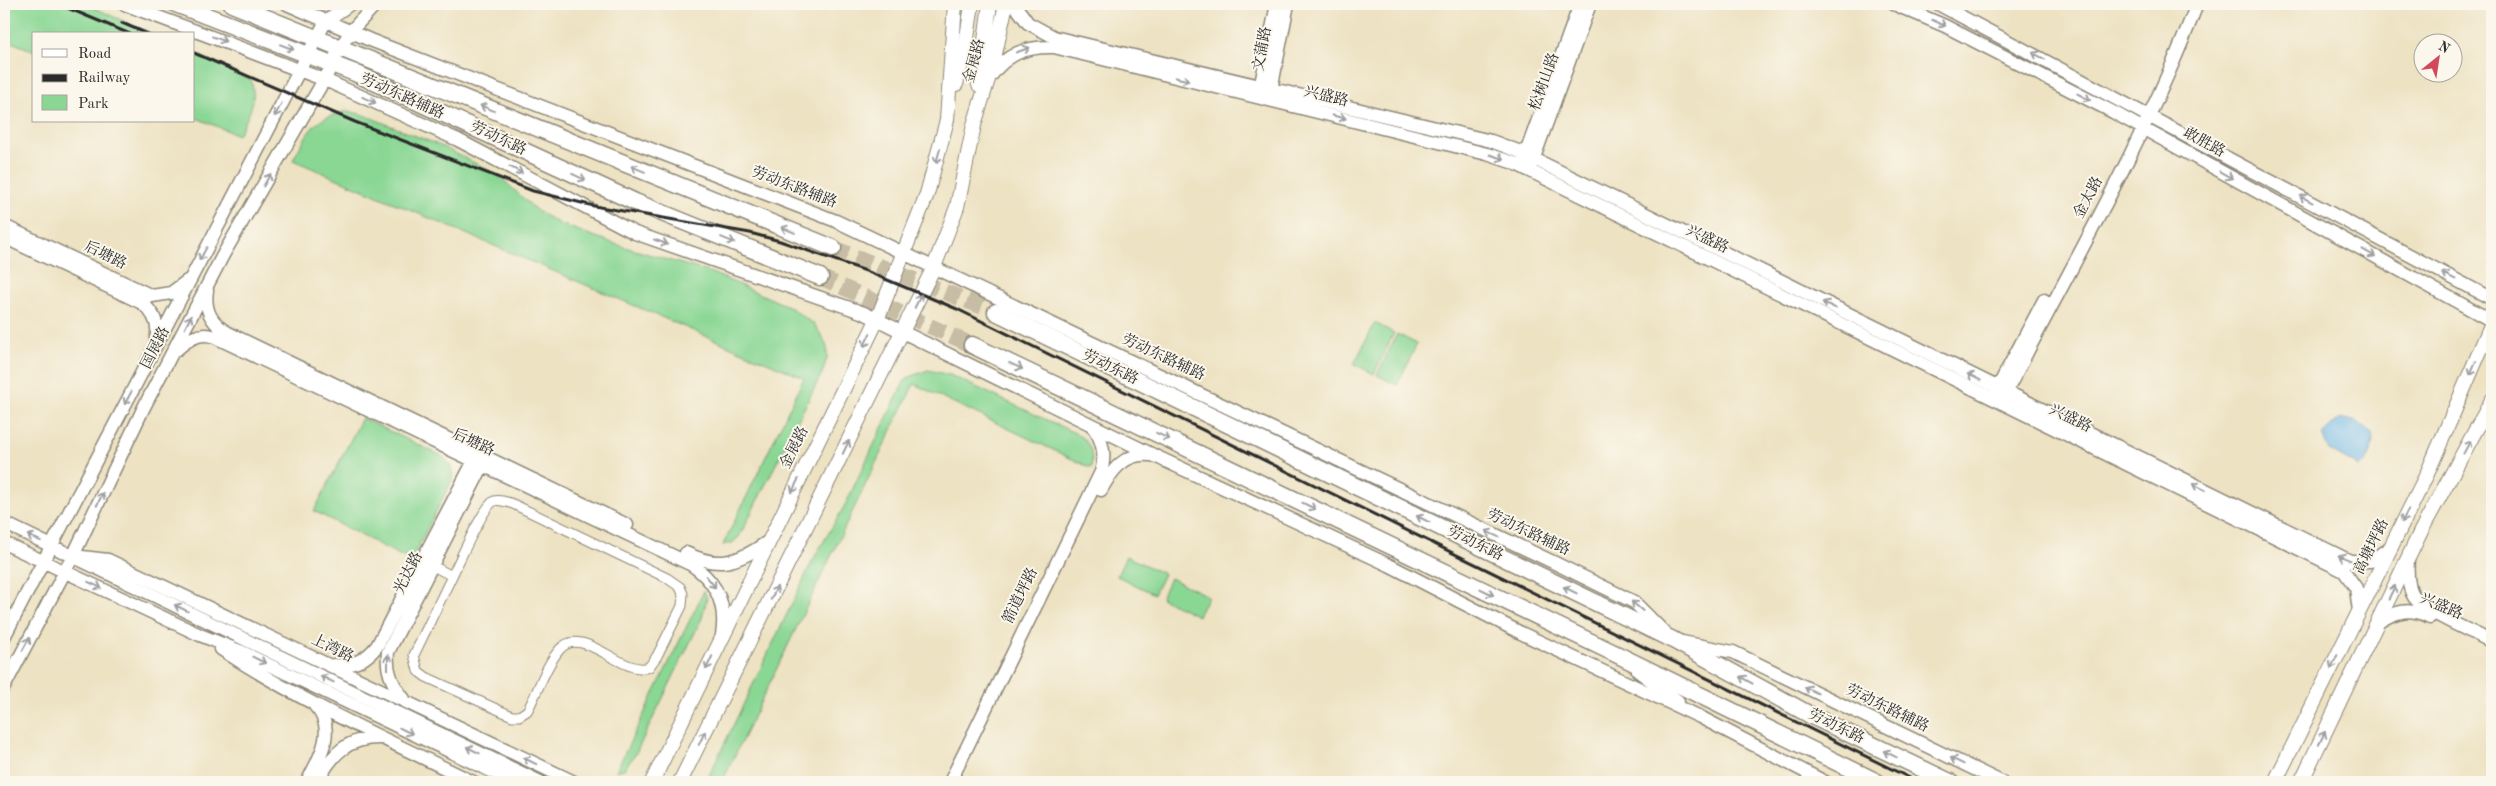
<svg xmlns="http://www.w3.org/2000/svg" width="2496" height="786" viewBox="0 0 2496 786" font-family="'Old Standard TT','Noto Serif SC',serif">
	<style>
		.green { fill: #8ad794; stroke: #5a8160 }
		.water { fill: #6db7e6; stroke: #4c7188 }
		.lines { fill: none; stroke-linecap: round; stroke-linejoin: round }
		.highway-tunnel { stroke: #c6bda4; stroke-width: 16; stroke-dasharray: 16 8; stroke-linecap: butt }
		.street-casing { stroke: #8c8676; stroke-width: 11 }
		.secondary-casing { stroke: #8c8676; stroke-width: 15 }
		.primary-casing { stroke: #8c8676; stroke-width: 16 }
		.highway-casing { stroke: #8c8676; stroke-width: 19 }
		.street { stroke: #fff; stroke-width: 9 }
		.secondary { stroke: #fff; stroke-width: 12 }
		.primary { stroke: #fff; stroke-width: 14 }
		.highway { stroke: #fff; stroke-width: 16 }
		.rail { stroke: #2b2b2b; stroke-width: 3 }
		.oneway { stroke: #a0a0a0 }
		.labels { text-anchor: middle; dominant-baseline: central; stroke-width: 4; stroke-linejoin: round; paint-order: stroke }
		.street-label { font-size: 15px; fill: #2b2b2b; stroke: #fbf7ec }
	</style>
	<rect width="100%" height="100%" fill="#fbf7ec"/>
	<filter id="ink" filterUnits="userSpaceOnUse"><feTurbulence type="fractalNoise" baseFrequency=".02" numOctaves="2"/><feDisplacementMap in="SourceGraphic" scale="10" xChannelSelector="R" yChannelSelector="G"/><feConvolveMatrix kernelMatrix="1 2 1 2 8 2 1 2 1" color-interpolation-filters="sRGB"/></filter>
	<filter id="wash" filterUnits="userSpaceOnUse"><feTurbulence type="fractalNoise" baseFrequency=".0096" numOctaves="4" result="noise"/><feDisplacementMap in="SourceGraphic" scale="20" xChannelSelector="R" yChannelSelector="G"/><feGaussianBlur stdDeviation="1.12" result="paint"/><feColorMatrix in="noise" values="0 0 0 0 0 0 0 0 0 0 0 0 0 0 0 0 0 1.4 0 .05"/><feComposite in="paint" operator="in"/></filter>
	<g filter="url(#wash)">
		<rect width="100%" height="100%" fill="#ede2c2"/>
		<path class="green" d="M4,4h82l66,30h-118v17l-30,-12z
			M194,53l57,27c7,21 -3,37 -13,55l-44,-18z
			M348,111l16,4 77,31 57,29 39,36 23,13 58,21 94,28 78,34 25,18 8,13 4,9v11l-4,13 -84,166 -7,6 -9,2 81,-167 -511,-218c17,-31 19,-41 55,-49z
			M1375,323l19,10 -20,41 -20,-10z
			M1397,334l20,10 -20,41 -20,-10z
			M928,370l22,5 127,59c13,8 17,19 14,34l-177,-84 -192,398h-16l107,-222 32,-55 58,-121 4,-6z
			M362,418l78,37c10,7 13,13 12,25l-41,81 -97,-50z
			M1126,556l38,18 -10,20 -37,-18z
			M1170,578l38,18 -10,20 -37,-18z
			M704,591l3,7 -5,20 -67,137 -11,14 -8,2z"/>
		<path class="water" d="M2340,418l18,4 15,12c0,13 -2,27 -14,33l-30,-17 -7,-15z"/>
	</g>
	<g filter="url(#ink)">
		<g class="lines">
			<path class="highway-tunnel" d="M833,248l163,64
				M820,277l152,68"/>
			<g class="street-casing">
				<path id="street" d="M431,565l21,11 -38,79 4,16 8,6 86,39h7l8,-5c11,-19 18,-45 33,-62 23,-25 63,28 89,18l8,-11 25,-50 1,-12 -3,-7 -13,-9 -154,-74c-6,-2 -13,-5 -19,-3 -11,6 -35,61 -42,75"/>
			</g>
			<g class="secondary-casing">
				<path id="secondary" d="M124,4l201,76 133,60 177,93 229,80 291,143 234,109 132,68 179,84 125,65
					M287,4l83,36 466,181 721,343 77,38 31,31
					M1014,4l14,19 26,14 437,104 27,10 832,410h21l18,-13
					M1894,4l51,22 168,86 379,209
					M1938,4l554,295
					M336,55l14,-23 26,-28
					M990,77c16,-23 36,-31 64,-30l433,107 27,9 830,408 12,17 3,23
					M1259,94l18,-90
					M1270,95l18,-91
					M1523,161l57,-157
					M1531,166l59,-162
					M4,226l148,70 19,-3 16,-12
					M4,237l138,66c11,9 18,22 14,36
					M207,290c-3,20 4,33 21,43l399,192
					M176,350c11,-10 23,-19 39,-13l477,228c25,17 35,40 30,70
					M1994,395l50,-95
					M2003,398c67,-129 142,-258 194,-394
					M1101,490c11,-20 24,-38 49,-35
					M4,523l536,259
					M4,543l196,92 40,16 274,131
					M686,553c32,16 51,10 80,-10
					M82,557l26,3 466,222
					M2408,559c-1,13 -1,27 6,38 11,16 60,35 78,45
					M2377,623c18,-12 32,-16 53,-6
					M4,637l296,-568 26,-48 24,-17
					M1682,642l51,10 268,130
					M221,649c79,53 167,91 252,133
					M334,665c18,2 32,-5 43,-19l100,-191
					M1638,671l40,30
					M4,687l69,-131 71,-149 79,-152 105,-182
					M404,699c-12,-15 -18,-28 -16,-47l98,-193
					M307,782c12,-23 31,-53 8,-76
					M317,782c15,-28 30,-45 65,-44
					M950,782l151,-310c5,-16 2,-33 -9,-46"/>
			</g>
			<g class="primary-casing">
				<path id="primary" d="M956,84l10,-39 6,-41
					M979,85l11,-81
					M652,782l225,-462 50,-126 20,-74 8,-116
					M680,782l254,-515 23,-60 17,-82 19,-62 13,-59
					M2275,782l152,-308 65,-151
					M2301,782l120,-251 71,-131"/>
			</g>
			<g class="highway-casing">
				<path id="highway" d="M176,4l179,69 280,129 185,75
					M232,4l601,244
					M996,312l677,328 139,76 138,66
					M972,345l644,309 261,128"/>
			</g>
			<use href="#street" class="street"/>
			<use href="#secondary" class="secondary"/>
			<use href="#primary" class="primary"/>
			<use href="#highway" class="highway"/>
			<path class="rail" d="M58,4l72,30
				M122,23l26,11
				M194,53l161,69 178,69 61,15 156,27 30,8 86,30 91,38 961,473"/>
		</g>
		<defs><path id="oneway-shaft" d="M-6 0H5M1.5-3L5.5 0L1.5 3" fill="none" stroke-width="1.6" stroke-linecap="round" stroke-linejoin="round" transform="scale(1.25)"/></defs>
		<g class="oneway">
			<use href="#oneway-shaft" transform="translate(1939 23) rotate(24)"/>
			<use href="#oneway-shaft" transform="translate(219 39) rotate(20)"/>
			<use href="#oneway-shaft" transform="translate(287 47) rotate(21)"/>
			<use href="#oneway-shaft" transform="translate(1023 50) rotate(-19)"/>
			<use href="#oneway-shaft" transform="translate(2039 56) rotate(-152)"/>
			<use href="#oneway-shaft" transform="translate(1182 79) rotate(14)"/>
			<use href="#oneway-shaft" transform="translate(2084 97) rotate(27)"/>
			<use href="#oneway-shaft" transform="translate(369 100) rotate(24)"/>
			<use href="#oneway-shaft" transform="translate(487 108) rotate(-158)"/>
			<use href="#oneway-shaft" transform="translate(278 110) rotate(118)"/>
			<use href="#oneway-shaft" transform="translate(1339 117) rotate(14)"/>
			<use href="#oneway-shaft" transform="translate(938 156) rotate(106)"/>
			<use href="#oneway-shaft" transform="translate(1497 157) rotate(19)"/>
			<use href="#oneway-shaft" transform="translate(638 169) rotate(-158)"/>
			<use href="#oneway-shaft" transform="translate(516 170) rotate(28)"/>
			<use href="#oneway-shaft" transform="translate(2226 175) rotate(29)"/>
			<use href="#oneway-shaft" transform="translate(579 177) rotate(25)"/>
			<use href="#oneway-shaft" transform="translate(267 180) rotate(-60)"/>
			<use href="#oneway-shaft" transform="translate(2306 199) rotate(-152)"/>
			<use href="#oneway-shaft" transform="translate(788 230) rotate(-158)"/>
			<use href="#oneway-shaft" transform="translate(728 240) rotate(22)"/>
			<use href="#oneway-shaft" transform="translate(661 242) rotate(19)"/>
			<use href="#oneway-shaft" transform="translate(2369 253) rotate(29)"/>
			<use href="#oneway-shaft" transform="translate(203 254) rotate(118)"/>
			<use href="#oneway-shaft" transform="translate(2449 276) rotate(-152)"/>
			<use href="#oneway-shaft" transform="translate(918 301) rotate(-64)"/>
			<use href="#oneway-shaft" transform="translate(1829 305) rotate(-154)"/>
			<use href="#oneway-shaft" transform="translate(188 322) rotate(-63)"/>
			<use href="#oneway-shaft" transform="translate(867 340) rotate(116)"/>
			<use href="#oneway-shaft" transform="translate(1016 366) rotate(25)"/>
			<use href="#oneway-shaft" transform="translate(2473 368) rotate(114)"/>
			<use href="#oneway-shaft" transform="translate(1974 377) rotate(-154)"/>
			<use href="#oneway-shaft" transform="translate(128 398) rotate(118)"/>
			<use href="#oneway-shaft" transform="translate(1163 436) rotate(25)"/>
			<use href="#oneway-shaft" transform="translate(846 447) rotate(-64)"/>
			<use href="#oneway-shaft" transform="translate(2467 447) rotate(-62)"/>
			<use href="#oneway-shaft" transform="translate(795 486) rotate(116)"/>
			<use href="#oneway-shaft" transform="translate(2199 487) rotate(-154)"/>
			<use href="#oneway-shaft" transform="translate(100 499) rotate(-64)"/>
			<use href="#oneway-shaft" transform="translate(1309 506) rotate(26)"/>
			<use href="#oneway-shaft" transform="translate(2405 516) rotate(117)"/>
			<use href="#oneway-shaft" transform="translate(1423 519) rotate(-154)"/>
			<use href="#oneway-shaft" transform="translate(1492 534) rotate(-155)"/>
			<use href="#oneway-shaft" transform="translate(34 538) rotate(-155)"/>
			<use href="#oneway-shaft" transform="translate(2345 558) rotate(-158)"/>
			<use href="#oneway-shaft" transform="translate(711 582) rotate(52)"/>
			<use href="#oneway-shaft" transform="translate(95 585) rotate(25)"/>
			<use href="#oneway-shaft" transform="translate(1570 590) rotate(-154)"/>
			<use href="#oneway-shaft" transform="translate(1487 592) rotate(26)"/>
			<use href="#oneway-shaft" transform="translate(2392 592) rotate(-64)"/>
			<use href="#oneway-shaft" transform="translate(774 593) rotate(-64)"/>
			<use href="#oneway-shaft" transform="translate(1637 606) rotate(-139)"/>
			<use href="#oneway-shaft" transform="translate(181 608) rotate(-154)"/>
			<use href="#oneway-shaft" transform="translate(26 644) rotate(-62)"/>
			<use href="#oneway-shaft" transform="translate(259 660) rotate(26)"/>
			<use href="#oneway-shaft" transform="translate(388 662) rotate(-90)"/>
			<use href="#oneway-shaft" transform="translate(2334 662) rotate(116)"/>
			<use href="#oneway-shaft" transform="translate(709 663) rotate(115)"/>
			<use href="#oneway-shaft" transform="translate(327 679) rotate(-154)"/>
			<use href="#oneway-shaft" transform="translate(1746 680) rotate(-151)"/>
			<use href="#oneway-shaft" transform="translate(1811 690) rotate(-153)"/>
			<use href="#oneway-shaft" transform="translate(406 731) rotate(26)"/>
			<use href="#oneway-shaft" transform="translate(702 738) rotate(-64)"/>
			<use href="#oneway-shaft" transform="translate(2322 738) rotate(-65)"/>
			<use href="#oneway-shaft" transform="translate(473 750) rotate(-154)"/>
			<use href="#oneway-shaft" transform="translate(1890 754) rotate(-154)"/>
			<use href="#oneway-shaft" transform="translate(530 761) rotate(-154)"/>
			<use href="#oneway-shaft" transform="translate(1957 761) rotate(-154)"/>
		</g>
	</g>
	<g class="labels">
		<g class="street-label">
			<text transform="translate(1263 49) rotate(-79)">文蒲路</text>
			<text transform="translate(975 61) rotate(-75)">金展路</text>
			<text transform="translate(1545 82) rotate(-70)">松树山路</text>
			<text transform="translate(402 97) rotate(24)">劳动东路辅路</text>
			<text transform="translate(1326 97) rotate(14)">兴盛路</text>
			<text transform="translate(498 139) rotate(25)">劳动东路</text>
			<text transform="translate(2204 143) rotate(29)">敢胜路</text>
			<text transform="translate(794 188) rotate(21)">劳动东路辅路</text>
			<text transform="translate(2089 198) rotate(-62)">金太路</text>
			<text transform="translate(1707 240) rotate(26)">兴盛路</text>
			<text transform="translate(105 256) rotate(26)">后塘路</text>
			<text transform="translate(156 348) rotate(-63)">国展路</text>
			<text transform="translate(1163 358) rotate(25)">劳动东路辅路</text>
			<text transform="translate(1110 368) rotate(26)">劳动东路</text>
			<text transform="translate(2070 419) rotate(26)">兴盛路</text>
			<text transform="translate(473 443) rotate(25)">后塘路</text>
			<text transform="translate(795 448) rotate(-64)">金展路</text>
			<text transform="translate(1528 533) rotate(25)">劳动东路辅路</text>
			<text transform="translate(1475 544) rotate(26)">劳动东路</text>
			<text transform="translate(2372 547) rotate(-64)">高塘坪路</text>
			<text transform="translate(409 573) rotate(-63)">光达路</text>
			<text transform="translate(1021 596) rotate(-64)">箭道坪路</text>
			<text transform="translate(2441 607) rotate(23)">兴盛路</text>
			<text transform="translate(332 649) rotate(26)">上湾路</text>
			<text transform="translate(1887 709) rotate(26)">劳动东路辅路</text>
			<text transform="translate(1836 727) rotate(26)">劳动东路</text>
		</g>
	</g>
	<rect width="2496" height="786" fill="none" stroke="#fbf7ec" stroke-width="20"/>
	<rect x="32" y="32" width="162" height="90" fill="#fbf7ec" stroke="#a8a59f"/>
	<rect x="42" y="49" width="25" height="8" fill="#ffffff" stroke="#a8a59f"/>
	<text x="78" y="58" font-size="15" fill="#2b2b2b">Road</text>
	<rect x="42" y="74" width="25" height="8" fill="#2b2b2b" stroke="#a8a59f"/>
	<text x="78" y="82" font-size="15" fill="#2b2b2b">Railway</text>
	<rect x="42" y="95" width="25" height="15" fill="#8ad794" stroke="#a8a59f"/>
	<text x="78" y="108" font-size="15" fill="#2b2b2b">Park</text>
	<g transform="translate(2438 58) rotate(30)"><circle r="24" fill="#fbf7ec" stroke="#a8a59f"/>
	<path d="M0-4L9 19L0 12L-9 19Z" fill="#d1495b"/>
	<text y="-8" font-size="14" font-weight="bold" text-anchor="middle" fill="#2b2b2b">N</text>
	</g>
</svg>
